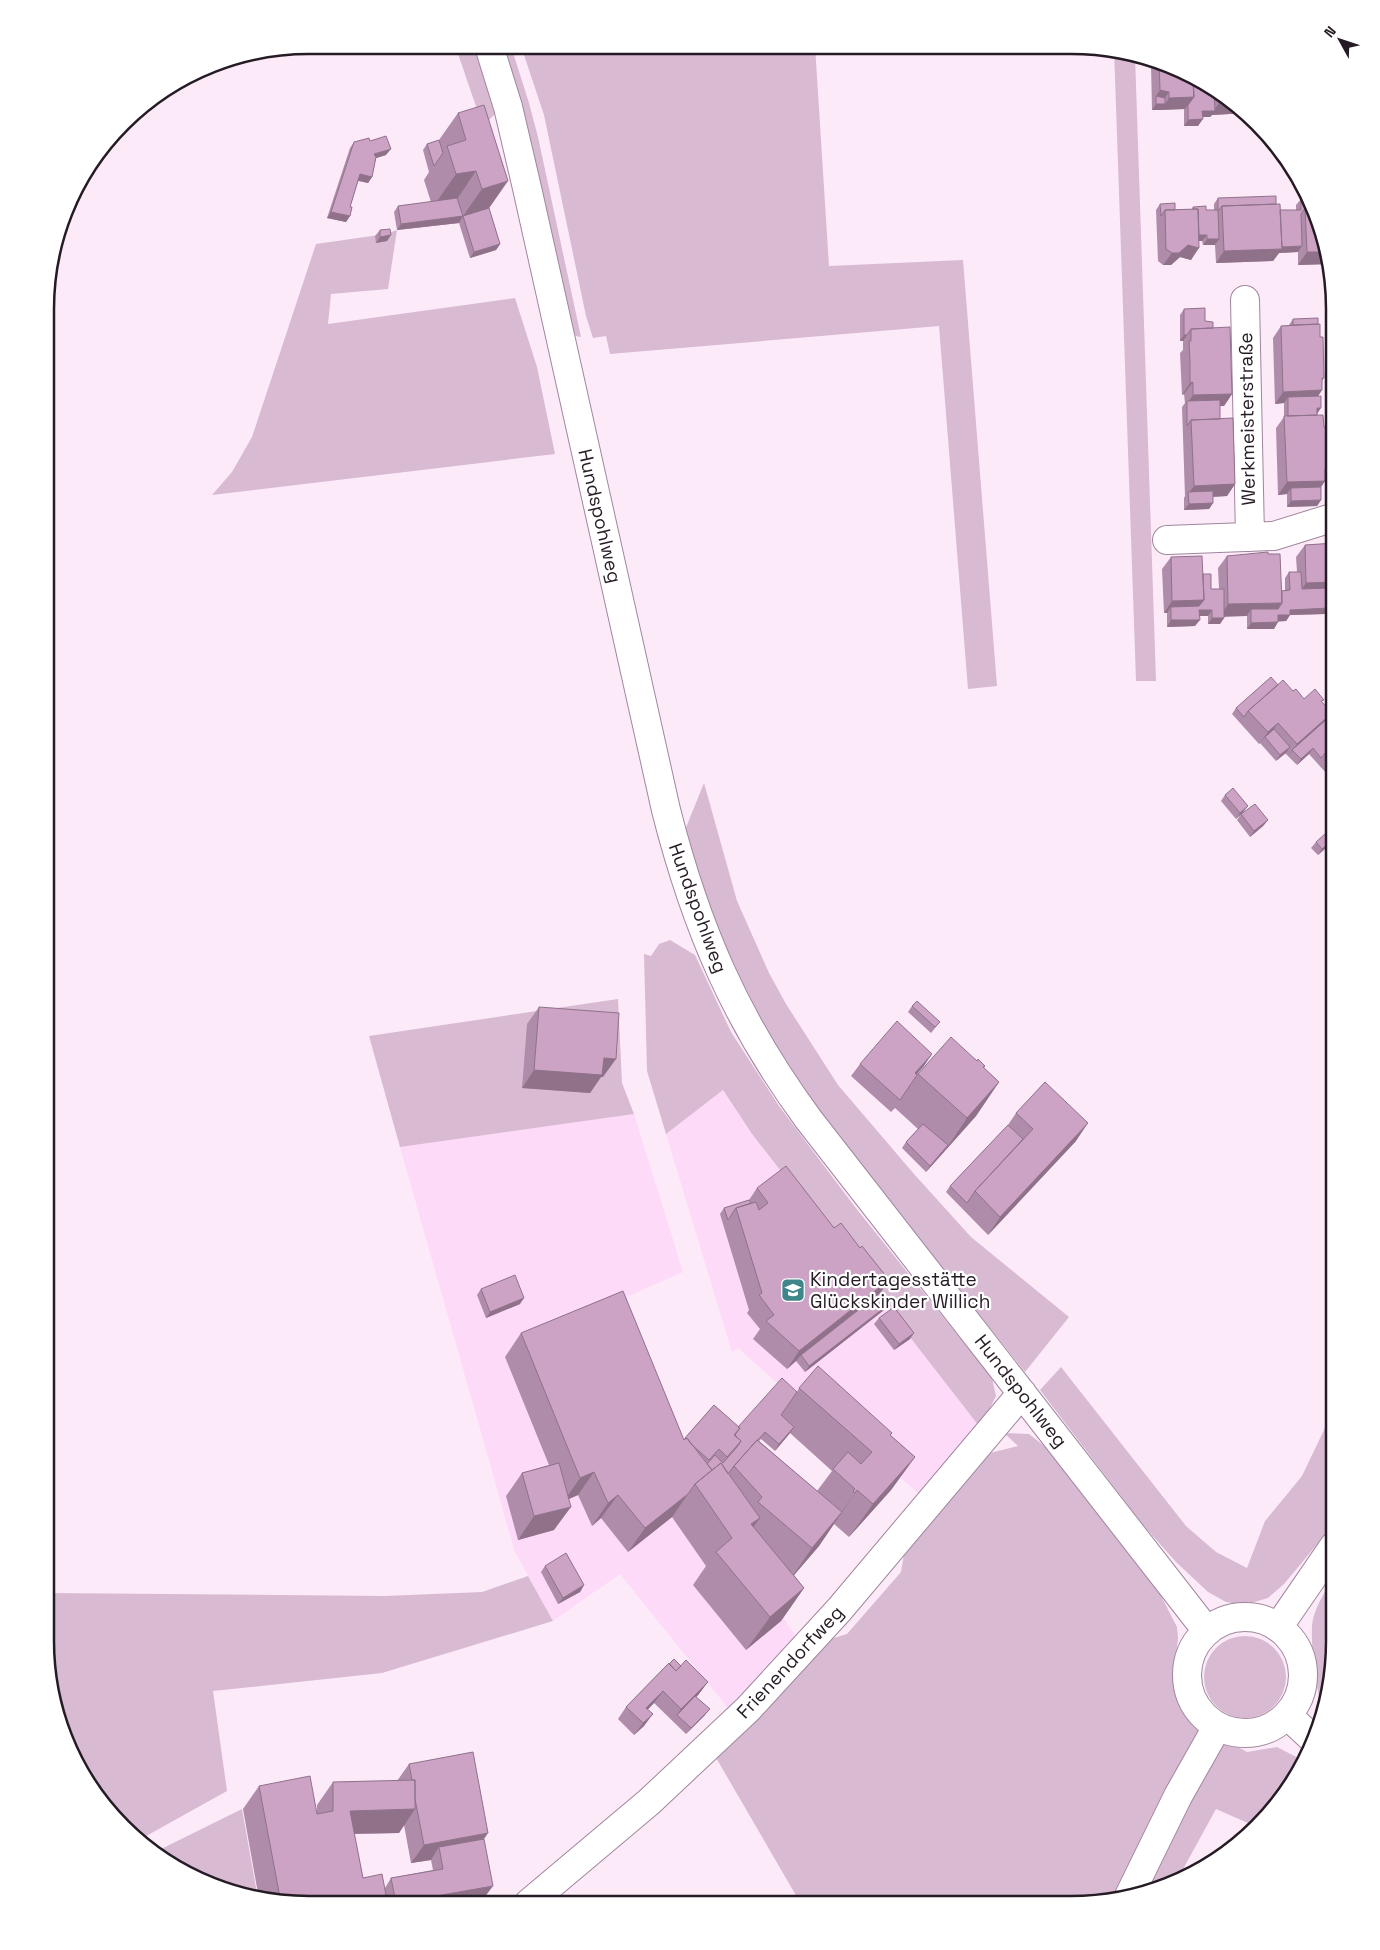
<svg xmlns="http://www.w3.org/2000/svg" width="1380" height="1950" viewBox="0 0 1380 1950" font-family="'Space Grotesk',sans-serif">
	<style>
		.built { fill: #fddaf7 }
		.green { fill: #d9bad3 }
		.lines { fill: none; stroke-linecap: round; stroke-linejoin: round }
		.minor-casing { stroke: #a0869c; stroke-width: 30 }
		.minor { stroke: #fff; stroke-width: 28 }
		.wall { fill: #af8ca9; fill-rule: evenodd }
		.shaded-wall { fill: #8f728a }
		.building { fill: #cca3c5; stroke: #8f728a }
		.labels { text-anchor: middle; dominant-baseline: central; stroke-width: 4.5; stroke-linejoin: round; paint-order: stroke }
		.street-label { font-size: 19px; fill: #251b24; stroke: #fff }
		.poi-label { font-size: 19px; fill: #251b24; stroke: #fff; text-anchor: start }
		.rim { fill: none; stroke: #251b24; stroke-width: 2.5 }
	</style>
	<rect width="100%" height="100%" fill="#fceaf9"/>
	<path class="built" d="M723,1090l29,44 227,292 -59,69 -117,-104 -8,8 -57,-51 -6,4 -66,-218z
		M634,1114l49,158 -66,29 120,251 61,87 -66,74 -112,-139 -67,47 -38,-69 -115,-405z"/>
	<path class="green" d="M455,45h20l20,69 -6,6 -9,-2z
		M504,46h7l18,57 9,34 43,200 -5,-1 -4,-5 -49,-219z
		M521,46h294l14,220 134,-6 34,426 -29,3 -29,-363 -329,28 -4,-18 -13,2 -7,-22 -42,-201z
		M1114,49l21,6 21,626h-20z
		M397,230l-9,59 -57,5 -3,30 187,-26 22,69 18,87 -343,41 20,-23 20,-35 64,-193 70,-10z
		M704,783l33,118 32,72 17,31 52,81 76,89 57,63 98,80 -44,55 -207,-259 -49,-74 -31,-61 -27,-63 -26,-85z
		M670,940l25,15 36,77 48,74 76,101 137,171 4,18 -11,22 -6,8 -227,-292 -29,-44 -57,44 -19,-63 -3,-117 7,2 8,-12z
		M618,999l4,84 12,31 -234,33 -31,-111z
		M1061,1367l125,159 30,26 31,16 18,-47 37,-45 22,-46 5,-15 6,-3 -1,112 -50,60 -16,14 -24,7 -18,-3 -18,-10 -32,-30 -33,-37 -103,-135z
		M1004,1433l25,1 23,18 107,140 18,35 1,12 -5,39 5,23 11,17 58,34 30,-5 27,14 -14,27 -33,39 -41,-18 -40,73 -53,18 -51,5 -271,-1 -86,-148 109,-115 23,-7 54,-62 4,-24 81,-94 32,-8z
		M528,1576l25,45 -171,52 -169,18 14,100 -88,49 -29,-25 -38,-57 -22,-65 -5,-51v-49l340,3 97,-4z
		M1334,1577v82l-10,52c-8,-14 -15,-76 -11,-92 4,-15 13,-30 21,-42z
		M1204 1677a41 41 0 1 1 82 0a41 41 0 1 1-82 0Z
		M242,1809l16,90c-37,-10 -75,-20 -105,-46z"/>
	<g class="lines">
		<g class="minor-casing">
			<path id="minor" d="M489,46l19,61 19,81 139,622c30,118 70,211 143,310l398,511
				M1245,300l5,237
				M1167,540l107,-4 61,-19
				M1187 1675a58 58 0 1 1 116 0a58 58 0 1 1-116 0Z
				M1279,1626l55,-80
				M1287,1715l27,25
				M1128,1898l50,-102 39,-69
				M529,1903l120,-101 99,-93 91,-99 183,-217"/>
		</g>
		<use href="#minor" class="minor"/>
	</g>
	<path class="wall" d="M1154,60l18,5 21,18 9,-1 30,17 15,14 -35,2 -2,2h-8l-4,9h-14v-17l-32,1 -1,-45z
		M458,113l42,131 -4,6 -26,8 -11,-35 -62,7 -3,-18 4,-6 33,-4 -7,-22 5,-8 -6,-22 4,-6 12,-4z
		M370,141l16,14 -10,3 -4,19 -4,6 -10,-2 -8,26v9l-4,6 -19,-4 23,-70 4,-6z
		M1218,198l58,6 4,6h16v-5l5,-6 25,41 3,24 -31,1v-13l-19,1 -6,8 -57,2 -1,-18h-12l-1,-4h-3l-8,19 -11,-3 -9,8h-8l-5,-4 -2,-51 4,-6 15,6 17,-1 1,-2 13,3h8v-6z
		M380,230l11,5 -4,6 -11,2 -1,-7z
		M1184,309l21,12 8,7 19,66 -8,12h-4v13l15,65 -8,12 -14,1v6l-4,6 -25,1v-12l1,-2 -3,-89 3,-4 -1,-9 -2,1 -2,-42 3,-3v-9h-3v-26z
		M1293,319l25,5 2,13 4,41 -2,3v9l-4,6 -1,18 7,13 4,42 -3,4v8l-4,6v13l-4,6 -30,1v-13l-9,1 -2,-67 8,-11v-14l-9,1 -2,-66 8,-12 8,-1z
		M1335,543v53h-6l-4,18 -35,1 -4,6h-8l-4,8h-27v-13h-23v2l-4,6h-12v-8h-9l-4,10 -28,1v-14h-3l-2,-44 9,-12 32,17 8,15h8l-1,-21 9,-12 41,-2 14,37 3,-1v-12l4,-6h8l-1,-15 9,-12z
		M1278,685l15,6 11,8 18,3 5,17 8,9v55l-26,-29 -12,11 -12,-12 -9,8 -16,-18h1l-2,1 -27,-30 4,-6z
		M1335,784v18l-8,-9 4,-6z
		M1225,795l23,11 -5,6 25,8 -5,6 -13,11 -13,-17 4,-6 -5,5 -15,-18z
		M1335,840l-17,15 -7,-7 5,-6z
		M912,1006l28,16 -9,11 -23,-21z
		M539,1007l64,70h-2l-11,16 -68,-5 5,-64z
		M932,1054l-15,19 1,1 59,-13 8,5 -1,2 15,14 -23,34 -50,56 -24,-24 4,-6 12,-13 -23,-21 -4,4 -40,-36 9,-12z
		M1016,1113l60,28 -88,94 -42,-43 4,-6 58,-61z
		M757,1188l77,40 26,20 29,32 -9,13 9,11 -5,6 -79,62 -9,-11 -9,8 -34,-30 7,-10 -13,-16 2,-3 -29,-96 4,-6 25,-8z
		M481,1289l39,15 -34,14 -9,-23z
		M879,1318l31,21 -16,11 -20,-26z
		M521,1333l163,106 30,-34 24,22 59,-35 2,-4 91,47 25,22 -24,33 -42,47 -15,-13 -15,22 -25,29 10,13 -23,33 -35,29 -53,-65 13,-19 -34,-49 -44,35 -27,-34 -9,8 -14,-31 -9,4 -15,31 -36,10 -12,-44 16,-23 27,-8 -44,-108zM790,1433l42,38 -15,20 -58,-50 2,-2 14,12z
		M545,1566l39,19 -4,7 -22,12 -17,-32z
		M669,1663l30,31 -3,3 9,18 -19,19 -32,-31 -6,6 -4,17 -10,9 -16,-16 8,-12z
		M409,1764l75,75v59l-28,5h-70l-2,-6 -4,6h-106l-15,-4 -16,-90 16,-23 58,26v-7l16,-23 64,-1zM404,1825l7,38 20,-3 2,10 -42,8 -6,10 -22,-10 -9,-44 45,-1z"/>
	<path class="shaded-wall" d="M1160,90l9,2 -8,12 -5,-8z
		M1194,97l-9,12 -24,1 8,-12z
		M1235,102l12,11 -35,2 -2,2h-12l4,-6h11l6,-8z
		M1156,104h9l-4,6h-9z
		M1203,119l-5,7h-14l4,-6z
		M391,149l-5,6 -16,5 4,-6z
		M476,171l-23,34 -20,2 23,-33z
		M360,174l12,3 -4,6 -12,-3z
		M508,181l-23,33 -22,2 19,-27z
		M331,212l19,4 -4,6 -19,-4z
		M463,216l-4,7 -62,7 4,-6z
		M391,235l-4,6 -11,2 4,-6z
		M1194,235h13l-5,6h-12z
		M1207,239h12l-4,6h-12z
		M500,244l-4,6 -26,8 4,-6z
		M1188,245l11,3 -8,12 -11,-3 -9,8h-8l9,-12z
		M1302,246l-4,6 -19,1 -6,8 -57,2 8,-12z
		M1307,252h21l1,12 -31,1z
		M1184,335h3l-4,6h-3z
		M1193,382l-9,12 -2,1 8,-12z
		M1322,390l-8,12 -26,-5 -4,6 -9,1 8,-12z
		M1232,394l-8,12 -37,1v-3l6,-9z
		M1317,408h4l-4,6z
		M1325,481l-8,12 -26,-5 -4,6 -9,1 9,-13z
		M1235,484l-8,12 -39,2v-4l6,-8z
		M1321,500l-4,6 -30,1 4,-6z
		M1213,503l-4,6 -25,1 5,-6z
		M1333,582l-9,12 -26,1 8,-12z
		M1333,584h2v12l-11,1z
		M1204,600l-9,12 -24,-5 -4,6h-3l8,-12z
		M1282,603l-8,12 -23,-6 -4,7 -27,1 8,-13z
		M1329,608l-4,6 -35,1 -4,6 -12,1 4,-7 12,-5z
		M1199,610h13l-4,6h-13z
		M1212,618h12l-4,6h-12z
		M1171,620h29l-5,6 -28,1z
		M1278,622l-4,7h-27l4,-6z
		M1332,713l-9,12 -31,25 -4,6 9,-12z
		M1278,723l-8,12 -5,2 -6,7 9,-12z
		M1290,747l-4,6 -10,8 4,-6z
		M1313,748l-4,6 -12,11 4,-6z
		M1248,806l-5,6 -7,7 4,-6z
		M1268,820l-5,6 -13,11 4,-6z
		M1335,838v2l-17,15 4,-6z
		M932,1054l-8,12 -12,14 3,-7z
		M604,1058l12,1 -13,18h-2l-11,16 -68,-5 12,-18z
		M999,1082l-23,34 -32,36 23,-34z
		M1088,1123l-12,18 -88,94 12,-18z
		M948,1145l-4,7 -18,20 4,-6z
		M889,1280l-12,18 -76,57 -5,6 -9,8 12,-18z
		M524,1298l-4,6 -34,14 4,-6z
		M889,1304l-5,6 -79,62 4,-6z
		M914,1333l-4,6 -16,11 5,-6z
		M794,1427l-4,6 -15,18 4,-7z
		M915,1457l-24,33 -42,47 24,-33z
		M594,1472l-16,23 -14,6 16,-23z
		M857,1490l-38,56 -30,35 23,-33 28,-34z
		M688,1494l-16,23 -44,35 17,-24z
		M618,1495l-17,23 -9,8 16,-23z
		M571,1507l-17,23 -36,10 16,-24z
		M760,1518l-24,33 15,-27z
		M584,1585l-4,7 -22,12 5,-6z
		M804,1588l-23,33 -35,29 24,-33z
		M708,1682l-9,12 -21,22 -1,-1 4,-6z
		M663,1691l-9,12 -16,17 8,-12z
		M710,1709l-5,6 -19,19 5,-6z
		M653,1714l-9,12 -10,9 9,-12z
		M415,1809l-16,24 -66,1 17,-23z
		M488,1833l-12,18 -37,-4 -8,13 -20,3 13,-18z
		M493,1886l-9,12 -28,5h-58z
		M386,1895l-6,8h-38z"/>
	<path class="building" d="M1159,62l13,3 21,12 1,20 -25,1v-6l-9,-2z
		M1202,82l12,7 1,22h-13l1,8 -15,1v-15l6,-8 -1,-14z
		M1218,92l14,7 3,3 -16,1z
		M1156,96l9,2v6h-9z
		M484,105l24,76 -26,8 -6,-18 -20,3 -9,-28 19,-6 -8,-27z
		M386,136l5,13 -17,5 2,3 -4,20 -12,-3 -10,33h2l-2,9 -19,-4 23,-70 15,-4 1,3z
		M439,140l4,13 -9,13 -7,-22z
		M1276,196v8l-54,2 -4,5v-13z
		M457,198l6,18 -62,8 -3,-18z
		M1301,199h9l4,9h-9l-4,6 1,32 -20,1 -2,-37h21z
		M1175,203v7h-10l-4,6 -1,-12z
		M1280,204l2,45 -58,2 -2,-45z
		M1206,206v4h12l1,29h-12v-4h-8l-1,-26h-5v-2z
		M489,208l11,36 -26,8 -11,-36z
		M1305,208h9l12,32 2,12h-21z
		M1198,209l1,39 -11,-3 -9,8h-7l-6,-4 -1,-39z
		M390,229l1,6 -11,2v-7z
		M1205,308v13l8,1v6l-22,1 -4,6h-3v-26z
		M1318,318v6l-25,1v-6z
		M1320,324v13h3l1,41h-2v12l-39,2 -2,-66z
		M1230,327l2,67 -39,1v-13l-3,1v-21l-1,-21h2v-12z
		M1321,396v12h-4v7l-29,1v-19z
		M1220,400v19l-29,1 -4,6v-25z
		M1323,415l1,12 2,1 2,41h-3v12l-38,1 -3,-66z
		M1233,418l2,66 -41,2 -3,-66z
		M1321,487v13l-30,1v-13z
		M1213,491v12l-24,1 -1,-12z
		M1335,543v41h-2v-2l-27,1 -1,-38z
		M1268,552v2h12l2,49 -54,1 -1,-48z
		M1202,556l2,44 -32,1 -1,-44z
		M1289,572h12l1,17 26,-1 1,20 -39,2v5h-12v7l-27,1v-14h27l4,-6v-12l8,-1z
		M1203,574h8v15h13v29h-12v-8h-13l1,10h-29v-13l28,-1 5,-6z
		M1271,677l7,8 -30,26 -4,6 -8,-9z
		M1283,680l10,11 3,-2 8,10 11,-10 9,11 -3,1 11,12 -35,31 -19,-21 -10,9 -20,-21z
		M1327,719l8,9v15l-9,9 -5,6 -8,-10 -12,11 -9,-9z
		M1274,729l16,18 -10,8 -15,-18z
		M1335,743v19l-9,-10z
		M1335,784v7l-4,-4z
		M1233,788l15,18 -8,7 -15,-18z
		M1255,804l13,16 -14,11 -13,-17z
		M1335,825v13l-13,11 -6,-7z
		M917,1001l23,21 -5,5 -23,-21z
		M539,1007l80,6 -3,46 -12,-1 -2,17 -68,-5z
		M897,1021l35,33 -17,19 2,2 -17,25 -40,-36z
		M951,1037l26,24 1,-2 7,7 -2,1 16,15 -32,36 -49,-44z
		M1045,1082l43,41 -88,94 -25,-26 58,-62 -17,-16z
		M923,1124l25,21 -18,21 -24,-24z
		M1008,1125l15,14 -48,52 -8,12 -17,-17z
		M786,1166l48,62 7,-5 19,25 2,-2 27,34 -90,71 -33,-30 8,-6 -15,-20 3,-2 -26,-85 20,-6 3,8 9,-7 -11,-15z
		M749,1200l2,3 -15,5 -8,12 -4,-12z
		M515,1275l9,23 -34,14 -9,-23z
		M623,1291l61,149 3,-2 25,32 -17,14 -7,10 -43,34 -27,-33 -10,8 -14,-31 -14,6 -59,-145z
		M880,1293l9,11 -80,62 -8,-11z
		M894,1307l20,26 -15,11 -20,-26z
		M818,1366l74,67 -2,2 25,22 -42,47 -16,-14 -2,3 -2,-2 2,-2 -22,-20 15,-17 13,12 11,-12 -73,-64z
		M782,1378l15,14 -16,23 13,12 -15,17 -14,-12 -7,8h-1l-23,26 -6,8 -7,-11 -9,7 -5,-6 8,-9 8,8 14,-16 4,-6 -6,-6 5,-7 -2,-1z
		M714,1405l26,23 -6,7 7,6 -14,16 -8,-8 -10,11 -18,-16 -4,-6 -1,1 -1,-1z
		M757,1440l85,72 -30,36 -54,-46 4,-5 -28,-31z
		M559,1463l12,44 -37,9 -12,-43z
		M721,1463l39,55 -9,6 53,64 -34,29 -54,-65 16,-14 -37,-54z
		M566,1553l18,32 -21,13 -18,-32z
		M674,1659l7,7 -5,5 -7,-7z
		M686,1660l22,22 -27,27 -18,-18 -17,17 7,6 -10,9 -17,-16 43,-44 7,8z
		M695,1696l15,13 -19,19 -14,-13z
		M473,1752l15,81 -64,12 -9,-46v-19h-3l-3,-16z
		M310,1776l7,38 16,-3v-29l82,-2v29l-65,2 13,67 19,-4 4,21 -44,8h-61l-22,-117z
		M484,1839l9,47 -97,17 -5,-25 52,-9 -4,-22z"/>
	<defs>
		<g id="school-square" transform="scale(1.25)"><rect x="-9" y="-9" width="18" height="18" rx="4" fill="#3e868a" stroke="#fff"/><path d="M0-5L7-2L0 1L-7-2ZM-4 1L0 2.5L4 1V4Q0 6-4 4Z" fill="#fff"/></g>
	</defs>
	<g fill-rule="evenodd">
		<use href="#school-square" x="793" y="1290"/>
	</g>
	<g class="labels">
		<g class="street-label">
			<text transform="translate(1247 419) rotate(-91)">Werkmeisterstraße</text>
			<text transform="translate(600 516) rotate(77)">Hundspohlweg</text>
			<text transform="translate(698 908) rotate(70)">Hundspohlweg</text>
			<text transform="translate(1021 1391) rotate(52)">Hundspohlweg</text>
			<text transform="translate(790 1662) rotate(-47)">Frienendorfweg</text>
		</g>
		<g class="poi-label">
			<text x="810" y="1279">Kindertagesstätte<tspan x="810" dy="22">Glückskinder Willich</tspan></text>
		</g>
	</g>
	<path d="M0 0H1380V1950H0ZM309 54H1071A255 255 0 0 1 1326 309V1641A255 255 0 0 1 1071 1896H309A255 255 0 0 1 54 1641V309A255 255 0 0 1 309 54Z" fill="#fff" fill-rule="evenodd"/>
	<path class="rim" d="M309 54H1071A255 255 0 0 1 1326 309V1641A255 255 0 0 1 1071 1896H309A255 255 0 0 1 54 1641V309A255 255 0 0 1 309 54Z"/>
	<g transform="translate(1340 40) rotate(310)" stroke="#ffffff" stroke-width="4" paint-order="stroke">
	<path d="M0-4L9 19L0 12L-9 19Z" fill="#251b24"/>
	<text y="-8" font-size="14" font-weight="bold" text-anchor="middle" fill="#251b24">N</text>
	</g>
</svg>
